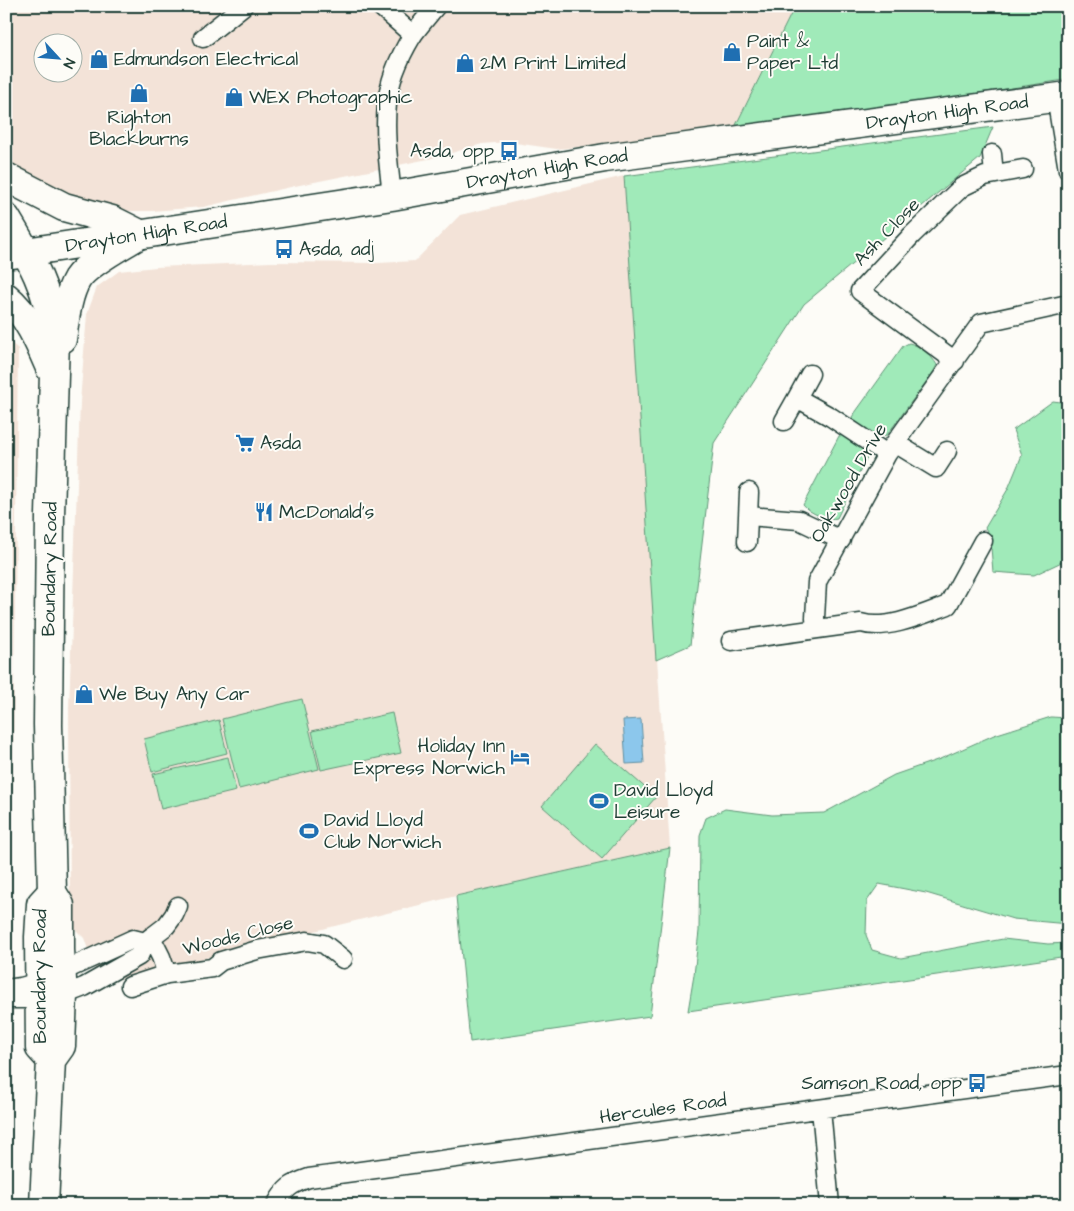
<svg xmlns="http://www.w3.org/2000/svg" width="1074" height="1211" viewBox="0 0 1074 1211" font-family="'Architects Daughter',sans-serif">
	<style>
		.built { fill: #f3e3d8; fill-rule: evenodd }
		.green { fill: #a0eab9; stroke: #609476 }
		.water { fill: #8cc7ec; stroke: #6090a2 }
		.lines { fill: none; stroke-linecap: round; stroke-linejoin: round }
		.minor-casing { stroke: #1f3d34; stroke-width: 21 }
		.primary-casing { stroke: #1f3d34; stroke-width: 31 }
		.trunk-casing { stroke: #1f3d34; stroke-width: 31 }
		.minor { stroke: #fdfcf7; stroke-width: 18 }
		.primary { stroke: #fdfcf7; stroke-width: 28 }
		.trunk { stroke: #fdfcf7; stroke-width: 28 }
		.labels { text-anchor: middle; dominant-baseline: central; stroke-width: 4; stroke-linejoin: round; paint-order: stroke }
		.poi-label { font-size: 19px; fill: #1f3d34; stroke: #fdfcf7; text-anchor: start }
		.street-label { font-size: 19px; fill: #1f3d34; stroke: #fdfcf7 }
	</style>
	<rect width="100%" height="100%" fill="#fdfcf7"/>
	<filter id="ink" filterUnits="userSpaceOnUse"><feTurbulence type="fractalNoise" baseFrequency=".02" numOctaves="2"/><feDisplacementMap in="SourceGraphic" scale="10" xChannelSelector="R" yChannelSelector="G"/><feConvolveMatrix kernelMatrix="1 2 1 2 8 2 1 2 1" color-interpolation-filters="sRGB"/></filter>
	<g filter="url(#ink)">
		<path class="built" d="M6,6h789l-62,125 -176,18 -49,-7 -26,2 -44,13 -143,29 -92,21 -51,4h-36l-37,-8 -73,-39zM42,42h30v30h-30z
			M624,176l46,672 -214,48 -356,88 -16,-46 -14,-14 -1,-216 11,-306 7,-88 10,-27 22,-16 37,-4 115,-5 107,1 37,-2 45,-46z
			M6,338l12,11 -10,856h-2z"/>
		<path class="green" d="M795,6h273v68l-4,6 -331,51z
			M993,127l-13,31 -176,146 -90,139 -24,202 -34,15 -32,-484z
			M909,343c10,2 23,13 28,22l-3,6 -47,64c-15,3 -23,-6 -35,-13v-5l51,-71z
			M1053,401l15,2v156l-34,16 -41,-3 -3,-37 -5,-7 23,-39 14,-34 -9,-25z
			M845,435l24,15 -1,5 -31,63c-9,3 -28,-5 -34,-13l36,-69z
			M302,699l17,70 -80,20 -17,-70z
			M392,713l9,40 -80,17 -9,-39z
			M1051,717l17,1v206l-55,-5 -87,-26 -47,-9 -12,17 -1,34 6,15 29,8 102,-19 45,5 20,-1v13l-380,55 6,-36 5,-44 1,-96 6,-17 19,-9 47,6 52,-2 70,-38 46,-16 54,-24z
			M219,720l8,33 -75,19 -8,-33z
			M595,744l61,53 -54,62 -60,-53z
			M228,757l8,34 -75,18 -8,-35z
			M670,848l-20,168 -180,26 -14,-146z"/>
		<path class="water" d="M641,719l3,44 -18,1 -3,-44z"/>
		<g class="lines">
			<g class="minor-casing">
				<path id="minor" d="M380,6l33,29
					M203,38l40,-32
					M1056,97l12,73
					M992,154l2,20
					M392,196c-3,-30 -8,-61 -5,-92 2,-23 13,-48 25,-68 7,-10 16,-20 24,-30
					M955,361l-95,-70 52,-56 50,-48 23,-11 38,-7
					M797,398l13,-24
					M784,421l13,-23 34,19 56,37
					M895,443l41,25 11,-17
					M748,516l51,4 42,20
					M747,542l2,-50
					M816,629l-1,-11 2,-36 70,-128 94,-131 87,-19
					M731,641l130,-18c26,8 63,-9 87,-18l35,-64
					M151,937l10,20 6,17 45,-6 9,-7 36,-11 50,-9 17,3 19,15
					M130,986l37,-12
					M6,989l15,-2 18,-5 94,-43 12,3
					M6,999h33l24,-4 21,-8 55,-31 6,-14 21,-16 8,-11 4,-9
					M821,1109l9,96
					M276,1205c9,-17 15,-21 33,-27l759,-103"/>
			</g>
			<g class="primary-casing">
				<g id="primary">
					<path id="s1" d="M6,255l386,-59 213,-38 463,-62"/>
				</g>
			</g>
			<g class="trunk-casing">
				<g id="trunk">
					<path d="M6,177l58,30 48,13 28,14c-17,11 -53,29 -63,45 -10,17 -12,41 -15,60"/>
					<path d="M6,218c26,43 42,70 49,120l-5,177 -2,210 4,167 8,13v45l3,45 -2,51 -10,14 -7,145"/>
					<path d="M6,297c22,18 33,45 44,71"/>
					<path id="s2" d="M51,1060l-11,-12 -1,-111 2,-33 11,-12"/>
				</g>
			</g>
			<use href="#minor" class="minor"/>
			<use href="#primary" class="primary"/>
			<use href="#trunk" class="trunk"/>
		</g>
	</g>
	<defs>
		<g id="shop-bare" transform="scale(1.5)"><path d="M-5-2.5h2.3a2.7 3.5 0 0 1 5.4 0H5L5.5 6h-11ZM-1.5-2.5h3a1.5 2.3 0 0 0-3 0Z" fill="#1f6fb2" stroke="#fdfcf7" stroke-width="2.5" paint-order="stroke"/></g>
		<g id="bus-bare" transform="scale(1.5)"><path d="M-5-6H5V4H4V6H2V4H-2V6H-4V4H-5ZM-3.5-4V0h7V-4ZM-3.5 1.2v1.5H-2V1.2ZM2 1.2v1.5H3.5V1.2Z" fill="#1f6fb2" stroke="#fdfcf7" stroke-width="2.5" paint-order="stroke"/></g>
		<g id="supermarket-bare" transform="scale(1.5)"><path d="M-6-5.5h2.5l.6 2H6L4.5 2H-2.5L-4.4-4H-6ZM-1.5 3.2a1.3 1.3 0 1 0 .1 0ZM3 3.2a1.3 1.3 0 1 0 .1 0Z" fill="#1f6fb2" stroke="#fdfcf7" stroke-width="2.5" paint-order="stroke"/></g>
		<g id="restaurant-bare" transform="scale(1.5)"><path d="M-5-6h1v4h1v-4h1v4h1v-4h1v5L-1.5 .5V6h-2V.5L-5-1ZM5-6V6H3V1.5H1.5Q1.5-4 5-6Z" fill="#1f6fb2" stroke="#fdfcf7" stroke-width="2.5" paint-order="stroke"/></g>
		<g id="hotel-bare" transform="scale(1.5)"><path d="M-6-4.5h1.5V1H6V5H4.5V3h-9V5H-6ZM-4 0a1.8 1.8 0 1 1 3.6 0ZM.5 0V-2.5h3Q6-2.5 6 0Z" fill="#1f6fb2" stroke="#fdfcf7" stroke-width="2.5" paint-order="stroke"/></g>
		<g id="stadium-bare" transform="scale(1.5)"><path d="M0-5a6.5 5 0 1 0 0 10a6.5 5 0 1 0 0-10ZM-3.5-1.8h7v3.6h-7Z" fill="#1f6fb2" stroke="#fdfcf7" stroke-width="2.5" paint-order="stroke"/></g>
	</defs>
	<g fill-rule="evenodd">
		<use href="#shop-bare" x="732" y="52"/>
		<use href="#shop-bare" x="99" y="59"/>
		<use href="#shop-bare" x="465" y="63"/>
		<use href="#shop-bare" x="139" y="93"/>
		<use href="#shop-bare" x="234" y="97"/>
		<use href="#bus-bare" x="509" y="151"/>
		<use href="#bus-bare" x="284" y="249"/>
		<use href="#supermarket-bare" x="245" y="443"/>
		<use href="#restaurant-bare" x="264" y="512"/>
		<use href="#shop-bare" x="84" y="694"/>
		<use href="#hotel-bare" x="520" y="757"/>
		<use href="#stadium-bare" x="599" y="801"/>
		<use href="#stadium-bare" x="309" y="831"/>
		<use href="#bus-bare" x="977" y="1083"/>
	</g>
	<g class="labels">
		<g class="poi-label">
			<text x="747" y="41">Paint &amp;<tspan x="747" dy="22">Paper Ltd</tspan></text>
			<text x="114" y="59">Edmundson Electrical</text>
			<text x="480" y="63">2M Print Limited</text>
			<text x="249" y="97">WEX Photographic</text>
			<text x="139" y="117" text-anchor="middle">Righton<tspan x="139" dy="22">Blackburns</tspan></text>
			<text x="494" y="151" text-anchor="end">Asda, opp</text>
			<text x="299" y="249">Asda, adj</text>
			<text x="260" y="443">Asda</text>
			<text x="279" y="512">McDonald's</text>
			<text x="99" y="694">We Buy Any Car</text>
			<text x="505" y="746" text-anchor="end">Holiday Inn<tspan x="505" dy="22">Express Norwich</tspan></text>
			<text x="614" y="790">David Lloyd<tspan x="614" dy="22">Leisure</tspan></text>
			<text x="324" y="820">David Lloyd<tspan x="324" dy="22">Club Norwich</tspan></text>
			<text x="962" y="1083" text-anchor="end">Samson Road, opp</text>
		</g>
		<g class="street-label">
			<text stroke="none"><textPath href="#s1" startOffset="952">Drayton High Road</textPath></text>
			<text stroke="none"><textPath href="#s1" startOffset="548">Drayton High Road</textPath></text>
			<text transform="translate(887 232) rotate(-46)">Ash Close</text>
			<text stroke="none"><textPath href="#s1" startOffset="142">Drayton High Road</textPath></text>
			<text transform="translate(849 483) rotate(-60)">Oakwood Drive</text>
			<text transform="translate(50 569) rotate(-89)">Boundary Road</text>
			<text transform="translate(238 936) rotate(-14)">Woods Close</text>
			<text stroke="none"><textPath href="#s2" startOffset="88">Boundary Road</textPath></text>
			<text transform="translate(663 1109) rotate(-8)">Hercules Road</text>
		</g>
	</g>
	<rect width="1074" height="1211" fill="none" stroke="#fdfcf7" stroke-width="25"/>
	<rect x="12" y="12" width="1049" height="1186" fill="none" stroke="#1f3d34" stroke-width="2" filter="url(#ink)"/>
	<g transform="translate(58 58) rotate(116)"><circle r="24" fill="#fdfcf7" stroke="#a4b0a9"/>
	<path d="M0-4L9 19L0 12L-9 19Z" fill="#1f6fb2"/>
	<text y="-8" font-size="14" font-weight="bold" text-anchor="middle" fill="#1f3d34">N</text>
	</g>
</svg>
